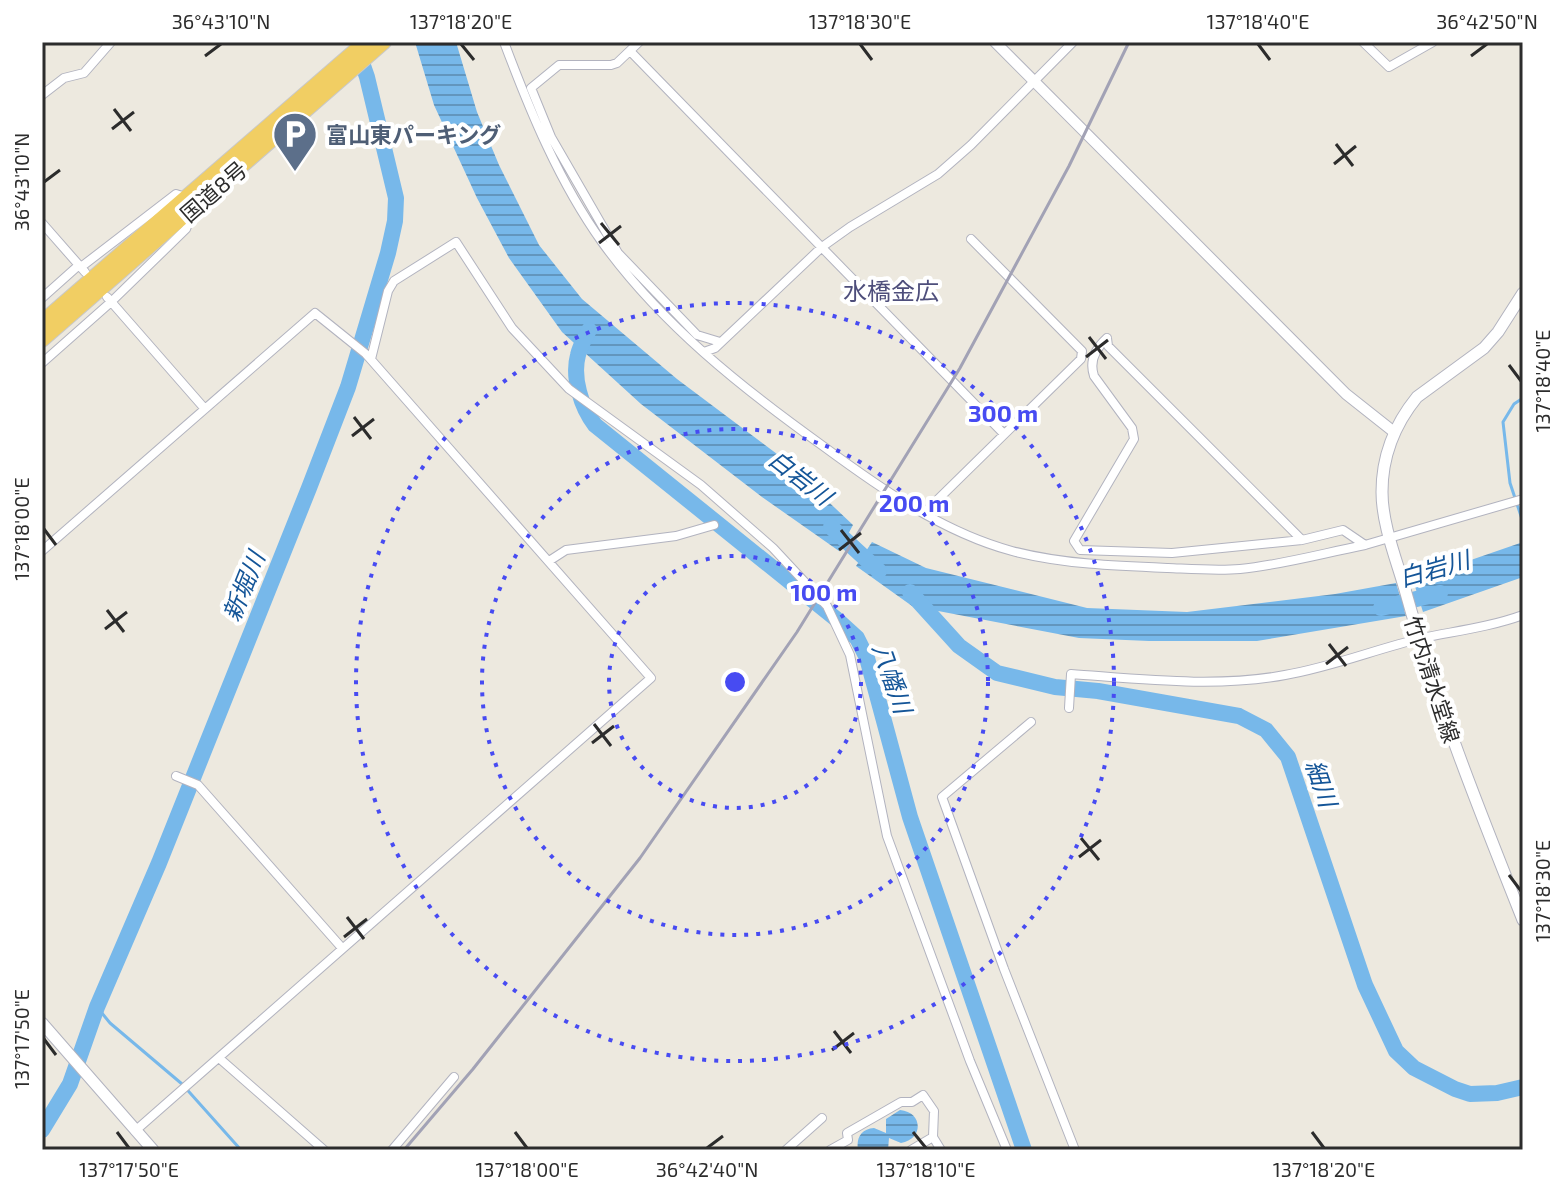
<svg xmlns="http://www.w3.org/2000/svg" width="1565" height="1192" viewBox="0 0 1565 1192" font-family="'Exo 2','Noto Sans JP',sans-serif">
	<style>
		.water { fill: url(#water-rules) }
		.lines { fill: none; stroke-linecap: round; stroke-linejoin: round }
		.stream { stroke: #77b8ea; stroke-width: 3 }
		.river { stroke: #77b8ea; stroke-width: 16 }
		.minor-casing { stroke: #b2b3bf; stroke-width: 10 }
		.tertiary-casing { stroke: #b2b3bf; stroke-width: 12 }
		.secondary-casing { stroke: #b2b3bf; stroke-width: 13 }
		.trunk-casing { stroke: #c8c8c8; stroke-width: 16 }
		.minor { stroke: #fff; stroke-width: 8 }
		.tertiary { stroke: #fff; stroke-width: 10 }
		.secondary { stroke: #fff; stroke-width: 11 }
		.trunk { stroke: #f1ce63; stroke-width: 14 }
		.rail { stroke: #a2a2b5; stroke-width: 3 }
		.ticks { fill: none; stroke: #2c2c2c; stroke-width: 3 }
		.ring { fill: none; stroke: #474bf2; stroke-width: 4; stroke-dasharray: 4 8 }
		.labels { text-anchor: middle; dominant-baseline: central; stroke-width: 8; stroke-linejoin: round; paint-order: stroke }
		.service-label { font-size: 22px; font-weight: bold; fill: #4e5e75; stroke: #fff; text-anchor: start }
		.street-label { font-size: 22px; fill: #2c2c2c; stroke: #fff }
		.neighbourhood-label { font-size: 24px; fill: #4e4e7b; stroke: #fff }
		.water-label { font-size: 24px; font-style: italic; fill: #145598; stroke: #fff }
		.centre { fill: #474bf2; stroke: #fff; stroke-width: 4 }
		.ring-label { font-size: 24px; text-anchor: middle; font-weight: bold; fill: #474bf2; stroke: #fff; stroke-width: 8; stroke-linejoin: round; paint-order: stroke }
		.neatline { fill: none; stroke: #2c2c2c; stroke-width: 3 }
		.ticks-label { font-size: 20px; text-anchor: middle; fill: #2c2c2c }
	</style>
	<defs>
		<pattern id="water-rules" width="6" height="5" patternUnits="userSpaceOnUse" patternTransform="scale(2)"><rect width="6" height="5" fill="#77b8ea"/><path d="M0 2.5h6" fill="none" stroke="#6296be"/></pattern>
	</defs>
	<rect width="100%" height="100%" fill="#ede9df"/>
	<path class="water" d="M415,42h41l21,70 22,53 40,80 43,54 95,80 104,78 72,68 -14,26 -77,-54 -121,-93 -79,-72 -53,-74 -32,-60 -43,-93z
		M872,542l54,26 161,40 100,4 148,-18 61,-11 10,33 -149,25h-108l-70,-3 -167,-32 -56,-40z
		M1523,542v35l-100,35 -10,-32z
		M900,1110c23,2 24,29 1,33l-12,-5 -1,12h-30c-2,-12 3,-21 16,-22l12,5v-14z"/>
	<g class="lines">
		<path class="stream" d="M1523,398l-9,6 -11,18 7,61 13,39
			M97,1007l13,16 72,61 59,66"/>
		<path class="river" d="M589,330c-4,8 -9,16 -11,25 -6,22 3,52 17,70l240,193 22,20 10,20 43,159 114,333
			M831,527l48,44
			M910,592l49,54 38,27 58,14 43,4 141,25 27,14 22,27 77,228 31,66 18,17 41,21 15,5 27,-1 26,-6
			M1381,608l59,-15
			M42,1130l28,-46 27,-77 62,-144 150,-375 39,-101 40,-134 7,-32 1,-23 -29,-121 -9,-26"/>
		<g class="minor-casing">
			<path id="minor" d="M504,42c26,69 55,140 98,200 59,82 140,146 221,204 57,42 119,86 189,105 50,13 104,15 156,17 23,1 49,3 72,1 41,-4 84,-16 125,-24
				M639,42l-22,21 -6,2h-52l-28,23 20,49 67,116 79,82 23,7
				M1363,42l26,25 44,-25
				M630,51l374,383
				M42,95l22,-17 20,-5 27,-31
				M42,223l43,49
				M81,267l95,-73 9,3
				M107,297l98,112
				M42,298l37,-33
				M1107,338c-11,10 -18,23 -13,38l38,52 2,11 -60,102 6,9 92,3 130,-13 41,-10 22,15 158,-46
				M1107,338l1,8 194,194
				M704,352l11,-4 107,-101 28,-20 88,-53 33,-29 102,-103
				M371,359l17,-68 6,-10 62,-39 56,86 57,61 132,96 72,63 54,58 23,49 37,181 83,225 37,89
				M42,363l69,-61 75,-73 6,-16
				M924,513l157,-154 1,-8 -111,-112
				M42,551l273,-238 51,41 285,324 -516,453
				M549,561l17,-11 110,-14 38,-11
				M1069,708l2,-34c70,5 145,14 214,1 47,-8 91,-26 137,-37 34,-7 68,-11 101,-23
				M1031,722l-89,75 62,172 71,181
				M176,776l22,9 144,163
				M219,1058l105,92
				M392,1150l62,-73
				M786,1150l36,-32
				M830,1150l18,-10 -1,-7 54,-31h11l11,-7 11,16 -1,26 8,13
				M911,1150l22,-13"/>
		</g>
		<g class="tertiary-casing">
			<path id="tertiary" d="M995,42l351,352 48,38"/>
		</g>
		<g class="secondary-casing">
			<path id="secondary" d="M1523,293l-25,39 -14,16 -67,49c-22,27 -35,60 -35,95 0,33 15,69 24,101 31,112 74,219 117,327
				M42,1023l111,127"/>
		</g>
		<g class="trunk-casing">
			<path id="trunk" d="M42,322l323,-280
				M42,340l342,-298"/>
		</g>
		<use href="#minor" class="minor"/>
		<use href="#tertiary" class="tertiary"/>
		<use href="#secondary" class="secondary"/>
		<use href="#trunk" class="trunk"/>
		<path class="rail" d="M404,1150l69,-81 167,-211 157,-226 163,-264 109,-202 60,-124"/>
	</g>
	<path class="ticks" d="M461,44l13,16M860,44l12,16M1258,44l12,16M205,56l16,-12M1471,56l16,-12M114,109l17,22M112,129l22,-17M1336,144l17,22M1334,164l22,-18M44,182l16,-12M601,223l18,22M599,243l22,-17M1089,337l17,22M1086,357l22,-17M1509,365l12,16M354,417l17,22M352,436l22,-17M44,529l12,16M841,530l18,23M839,550l22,-17M107,610l17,22M105,629l22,-17M1329,644l17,22M1326,664l22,-17M594,724l17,22M592,743l22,-17M1081,838l18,22M1079,857l22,-17M1509,875l12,16M347,917l17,22M344,937l23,-18M834,1031l17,22M44,1039l12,16M832,1050l22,-17M117,1132l12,16M515,1132l12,16M913,1132l13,16M1312,1132l12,16M707,1148l16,-12"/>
	<g class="ring">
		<circle cx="735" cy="682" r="126"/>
		<circle cx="735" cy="682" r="253"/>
		<circle cx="735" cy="682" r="379"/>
	</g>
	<defs>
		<g id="parking-pin" transform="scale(2.3)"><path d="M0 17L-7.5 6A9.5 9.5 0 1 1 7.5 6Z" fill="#5c6f8a" stroke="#fff"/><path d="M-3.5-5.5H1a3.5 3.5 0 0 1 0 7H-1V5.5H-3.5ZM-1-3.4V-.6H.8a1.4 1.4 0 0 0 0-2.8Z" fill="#fff"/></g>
	</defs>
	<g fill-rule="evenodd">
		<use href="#parking-pin" x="295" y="134"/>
	</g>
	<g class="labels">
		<g class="service-label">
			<text x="326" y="134">富山東パーキング</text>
		</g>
		<g class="street-label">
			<text transform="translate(213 191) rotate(-41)">国道8号</text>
			<text transform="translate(1433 679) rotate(72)">竹内清水堂線</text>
		</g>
		<g class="neighbourhood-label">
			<text x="891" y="290">水橋金広</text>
		</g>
		<g class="water-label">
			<text transform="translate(801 477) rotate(38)">白岩川</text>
			<text transform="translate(1434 568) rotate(-16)">白岩川</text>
			<text transform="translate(243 586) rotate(-68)">新堀川</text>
			<text transform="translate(893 678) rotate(71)">八幡川</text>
			<text transform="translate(1322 783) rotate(71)">細川</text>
		</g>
	</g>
	<circle cx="735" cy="682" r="12" class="centre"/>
	<g class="ring-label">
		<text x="1003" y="422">300 m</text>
		<text x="914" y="512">200 m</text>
		<text x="824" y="601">100 m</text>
	</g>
	<rect width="1565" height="1192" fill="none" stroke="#ffffff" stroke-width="88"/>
	<rect x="44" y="44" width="1477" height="1104" class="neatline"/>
	<g class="ticks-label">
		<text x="221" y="29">36°43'10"N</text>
		<text x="461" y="29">137°18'20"E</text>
		<text x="860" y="29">137°18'30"E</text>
		<text x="1258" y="29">137°18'40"E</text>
		<text x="1487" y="29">36°42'50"N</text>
		<text transform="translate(22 182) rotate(-90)" y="7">36°43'10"N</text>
		<text transform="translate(1543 381) rotate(-90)" y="7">137°18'40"E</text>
		<text transform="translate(22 529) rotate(-90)" y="7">137°18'00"E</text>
		<text transform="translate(1543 891) rotate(-90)" y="7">137°18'30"E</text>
		<text transform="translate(22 1039) rotate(-90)" y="7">137°17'50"E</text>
		<text x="129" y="1177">137°17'50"E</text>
		<text x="527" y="1177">137°18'00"E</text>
		<text x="707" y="1177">36°42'40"N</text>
		<text x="926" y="1177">137°18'10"E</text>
		<text x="1324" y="1177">137°18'20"E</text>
	</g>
</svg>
